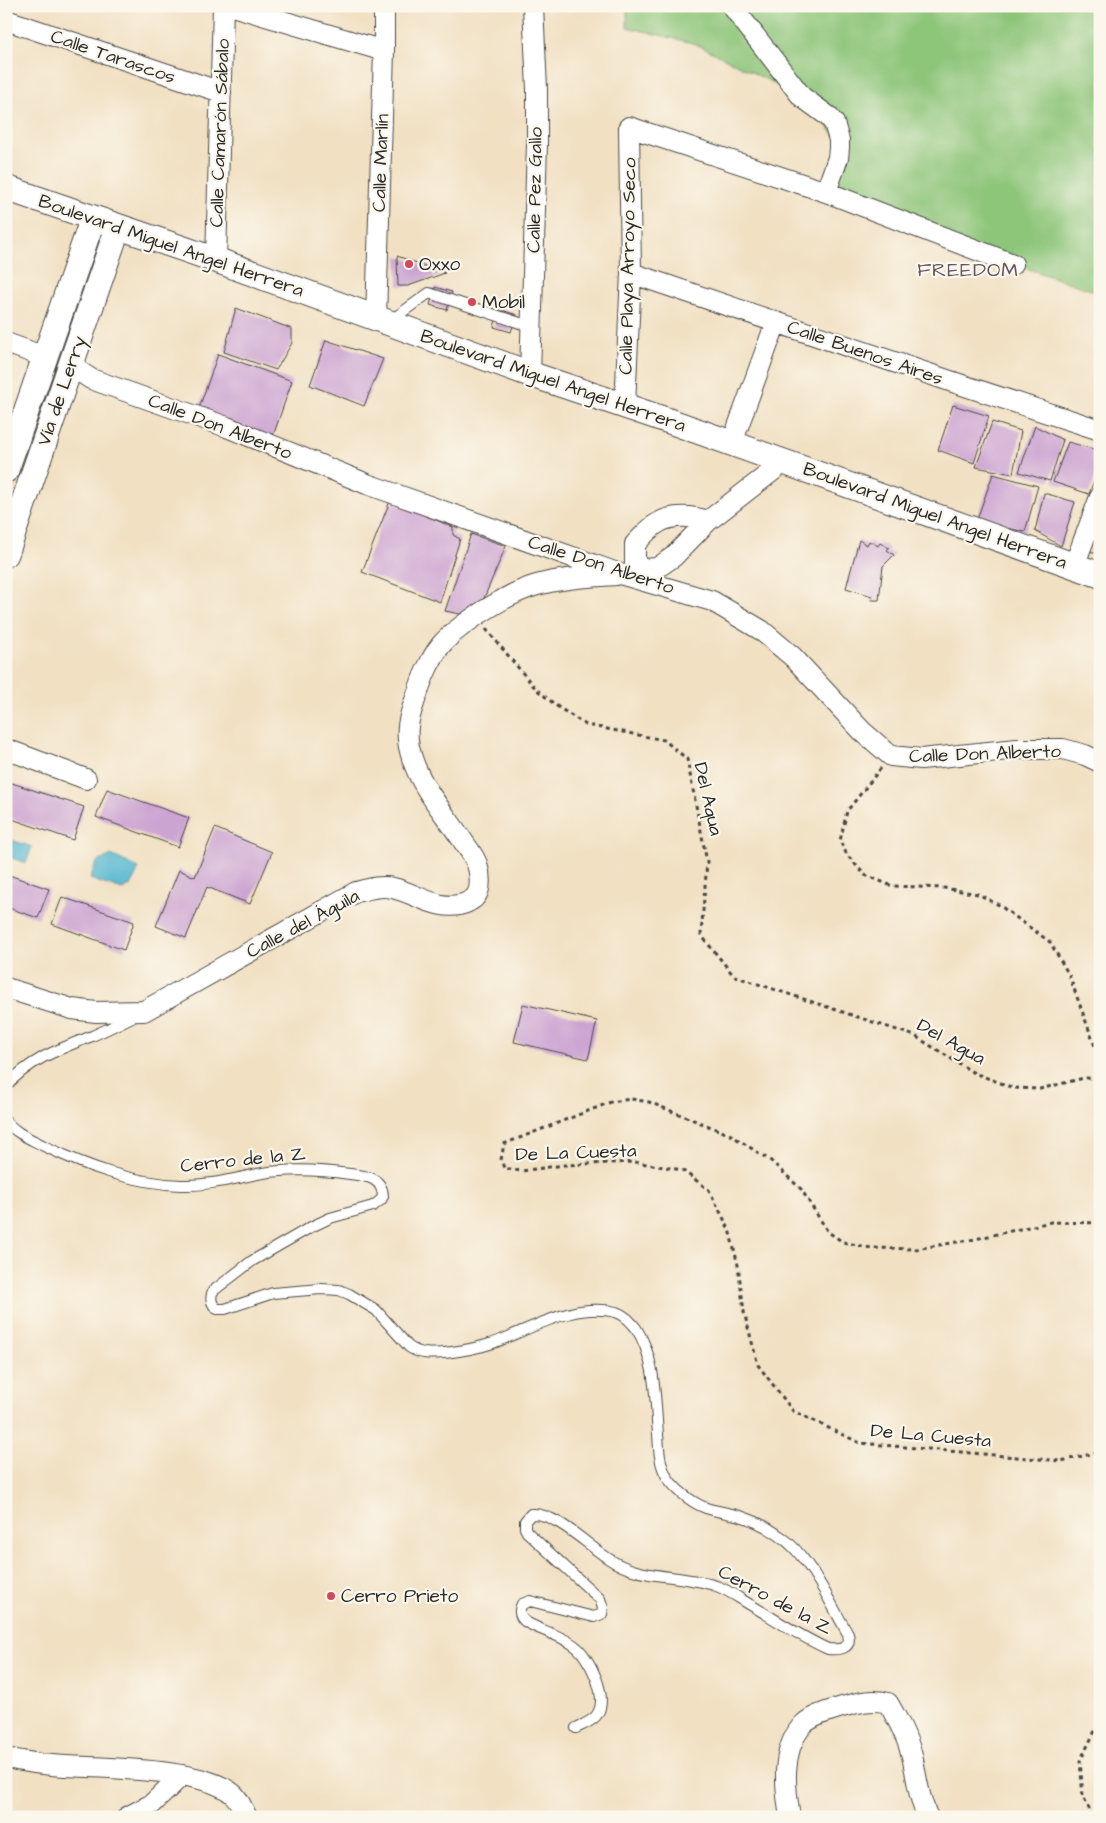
<svg xmlns="http://www.w3.org/2000/svg" width="1106" height="1823" viewBox="0 0 1106 1823" font-family="'Architects Daughter',sans-serif">
	<style>
		.green { fill: #8dc579; stroke: #5c7852 }
		.water { fill: #51b5cf; stroke: #3e707d }
		.building { fill: #cca4d2 }
		.lines { fill: none; stroke-linecap: round; stroke-linejoin: round }
		.service-casing { stroke: #494642; stroke-width: 12 }
		.minor-casing { stroke: #494642; stroke-width: 22 }
		.tertiary-casing { stroke: #494642; stroke-width: 27 }
		.path { stroke: #494642; stroke-width: 3; stroke-dasharray: 4 4; stroke-linecap: butt }
		.service { stroke: #fff; stroke-width: 10 }
		.minor { stroke: #fff; stroke-width: 20 }
		.tertiary { stroke: #fff; stroke-width: 25 }
		.poi-dot { fill: #d1495b; stroke: #fbf7ec; stroke-width: 2 }
		.labels { text-anchor: middle; dominant-baseline: central; stroke-width: 4.5; stroke-linejoin: round; paint-order: stroke }
		.street-label { font-size: 19px; fill: #2b2b2b; stroke: #fbf7ec }
		.poi-label { font-size: 19px; fill: #2b2b2b; stroke: #fbf7ec; text-anchor: start }
		.neighbourhood-label { font-size: 20px; letter-spacing: 1px; fill: #635565; stroke: #fbf7ec }
	</style>
	<rect width="100%" height="100%" fill="#fbf7ec"/>
	<filter id="ink" filterUnits="userSpaceOnUse"><feTurbulence type="fractalNoise" baseFrequency=".02" numOctaves="2"/><feDisplacementMap in="SourceGraphic" scale="10" xChannelSelector="R" yChannelSelector="G"/><feConvolveMatrix kernelMatrix="1 2 1 2 8 2 1 2 1" color-interpolation-filters="sRGB"/></filter>
	<filter id="wash" filterUnits="userSpaceOnUse"><feTurbulence type="fractalNoise" baseFrequency=".0096" numOctaves="4" result="noise"/><feDisplacementMap in="SourceGraphic" scale="20" xChannelSelector="R" yChannelSelector="G"/><feGaussianBlur stdDeviation="1.12" result="paint"/><feColorMatrix in="noise" values="0 0 0 0 0 0 0 0 0 0 0 0 0 0 0 0 0 1.4 0 .05"/><feComposite in="paint" operator="in"/></filter>
	<g filter="url(#wash)">
		<rect width="100%" height="100%" fill="#f1e0c2"/>
		<path class="green" d="M627,6h473v287l-87,-29 -187,-72 13,-52 -38,-43 -105,-53 -69,-17z"/>
		<path class="water" d="M6,838l26,9 -6,16 -20,-7z
			M111,855l28,13 -8,18 -9,4 -32,-11 6,-16z"/>
		<g id="blocks">
			<path class="building" d="M397,256l48,17 -37,13h-10z
				M435,287l17,5 -5,18 -17,-5z
				M236,308l56,21v14l-16,27 -52,-18z
				M499,309l18,6 -6,17 -17,-5z
				M326,340l57,19 -19,47 -54,-21z
				M218,354l74,27 -20,58 -74,-28z
				M953,405l36,11 -15,47 -36,-13z
				M992,422l29,9 -8,43 -37,-7z
				M1035,426l28,14 -13,41 -31,-9z
				M1068,442l32,9v14l-11,29 -36,-12z
				M993,474l45,12 -13,46 -49,-10z
				M1044,493l31,9 -14,44 -26,-15z
				M390,501l63,26v8l7,4 -20,63 -78,-30z
				M1100,525v29l-10,-3z
				M471,534l35,12 -30,71 -31,-6z
				M859,540l8,5 2,-4 9,5 2,-3 9,5 -2,2 7,5 -11,11 -4,34h-8l1,-4 -26,-8z
				M6,781l78,26 -11,33 -67,-23z
				M107,789l82,29 -11,29 -82,-30z
				M215,828l57,24 -22,52 -43,-17 -21,51 -30,-12 23,-56 16,7z
				M6,874l43,15 -11,29 -32,-11z
				M62,897l72,25 -10,28 -72,-26z
				M523,1004l74,17 -9,38 -74,-17z"/>
		</g>
	</g>
	<g filter="url(#ink)">
		<use href="#blocks" fill-opacity="0" stroke="#494642" stroke-width="1"/>
		<g class="lines">
			<g class="service-casing">
				<path id="service" d="M390,321l39,-28 103,34
					M6,1086c26,-28 52,-36 86,-50 14,-6 28,-13 42,-20
					M6,1121c9,12 25,18 38,25 44,21 88,37 137,39 28,1 55,-7 82,-12 30,-5 58,-3 87,1 16,2 32,3 33,22l-2,4 -8,6 -43,12 -19,9 -59,34 -39,30c-3,6 -2,13 4,18h8l48,-16 48,-4 18,1 10,4 27,16 33,37c12,8 22,7 36,6 16,-2 33,-5 48,-10 39,-14 79,-41 123,-31 9,3 14,9 20,16 20,31 19,71 22,106 1,14 1,29 8,41 7,13 26,28 40,33 12,4 25,5 37,9 13,4 26,11 37,19 29,19 50,67 68,98 4,15 -8,16 -20,15 -27,-12 -53,-30 -79,-45 -10,-6 -20,-13 -30,-17 -36,-14 -77,-6 -110,-28 -21,-13 -53,-47 -78,-45l-6,7v7l2,4 73,67 3,9 -1,6 -8,3 -64,-16 -8,3c-4,7 -2,14 4,18 15,9 35,13 49,24 15,11 35,53 21,70 -5,6 -14,9 -20,12"/>
			</g>
			<g class="minor-casing">
				<path id="minor" d="M232,6l152,45
					M732,6l70,91 26,19 6,7 5,17v8l-1,10 -12,34
					M6,20l215,72
					M216,260l7,-254
					M631,273l322,109 147,48
					M376,319l8,-268v-45
					M6,343l39,14
					M71,366l20,13 136,48 140,57 256,91 89,26 49,29 32,27 69,74 29,25 30,3 96,-10h46l22,6 15,7
					M530,374l7,-230v-55l-4,-83
					M625,406l6,-133 -2,-146 197,65 187,72
					M732,443l44,-121
					M635,566l9,3 13,-1 16,-11 35,-36 76,-59
					M635,566v-22c7,-7 14,-16 23,-21 14,-9 35,-7 50,-2
					M1074,566l26,-69
					M6,749l80,30
					M6,988l66,21 24,3 48,-1 212,-119c12,-3 25,-7 37,-4 25,6 47,25 73,15 3,-2 7,-3 9,-6 7,-8 5,-24 2,-33 -3,-9 -11,-18 -16,-26 -17,-25 -40,-51 -49,-80 -9,-26 -3,-42 6,-66 4,-14 14,-36 23,-47 18,-21 69,-53 96,-60 25,-7 52,-8 79,-10
					M6,1758c15,3 31,6 46,7 44,4 148,1 181,29 6,5 10,16 14,23
					M127,1817l25,-13 30,-29
					M790,1817c-5,-29 -9,-65 11,-90 9,-11 28,-16 41,-20 14,-4 32,-9 46,-4 10,17 19,33 24,53 5,20 6,42 16,61"/>
			</g>
			<g class="tertiary-casing">
				<path id="tertiary" d="M6,188l210,72 314,114 145,49 425,152
					M6,470l87,-252
					M6,554l112,-327"/>
			</g>
			<path class="path" d="M486,629l50,60 22,18 28,18 78,15 23,19 20,103 -6,73 33,41 181,60 59,37 40,15 26,1 44,-11 16,1
				M881,768l-34,43 -7,30 7,14 18,20 27,11 52,2 34,6 21,11 51,37 19,33 31,85
				M1100,1223l-49,-1 -76,17 -59,10 -45,-1 -28,-6 -15,-10 -27,-43 -30,-28 -40,-26 -82,-33 -18,-3 -20,3 -107,42 -3,16 3,8 17,3 43,-6 71,-3 47,8 27,20 20,39 9,36 6,47 14,53 35,46 67,32 201,18 39,-9
				M1093,1817l-10,-21 -3,-35 16,-32 4,-5"/>
			<use href="#service" class="service"/>
			<use href="#minor" class="minor"/>
			<use href="#tertiary" class="tertiary"/>
		</g>
	</g>
	<g class="poi-dot">
		<circle cx="409" cy="264" r="5"/>
		<circle cx="472" cy="302" r="5"/>
		<circle cx="331" cy="1596" r="5"/>
	</g>
	<g class="labels">
		<g class="street-label">
			<text transform="translate(113 57) rotate(19)">Calle Tarascos</text>
			<text transform="translate(220 133) rotate(-88)">Calle Camarón Sábalo</text>
			<text transform="translate(381 163) rotate(-88)">Calle Marlín</text>
			<text transform="translate(535 190) rotate(-89)">Calle Pez Gallo</text>
			<text transform="translate(171 246) rotate(19)">Boulevard Miguel Angel Herrera</text>
			<text transform="translate(628 266) rotate(-89)">Calle Playa Arroyo Seco</text>
			<text transform="translate(865 353) rotate(19)">Calle Buenos Aires</text>
			<text transform="translate(553 381) rotate(19)">Boulevard Miguel Angel Herrera</text>
			<text transform="translate(62 391) rotate(-71)">Vía de Lerry</text>
			<text transform="translate(220 427) rotate(21)">Calle Don Alberto</text>
			<text transform="translate(935 516) rotate(20)">Boulevard Miguel Angel Herrera</text>
			<text transform="translate(601 565) rotate(18)">Calle Don Alberto</text>
			<text transform="translate(985 754) rotate(-2)">Calle Don Alberto</text>
			<text transform="translate(708 799) rotate(77)">Del Aqua</text>
			<text transform="translate(303 924) rotate(-28)">Calle del Águila</text>
			<text transform="translate(951 1042) rotate(29)">Del Agua</text>
			<text transform="translate(576 1153) rotate(-2)">De La Cuesta</text>
			<text transform="translate(243 1160) rotate(-6)">Cerro de la Z</text>
			<text transform="translate(931 1436) rotate(5)">De La Cuesta</text>
			<text transform="translate(775 1600) rotate(28)">Cerro de la Z</text>
		</g>
		<g class="poi-label">
			<text x="419" y="264">Oxxo</text>
			<text x="482" y="302">Mobil</text>
			<text x="341" y="1596">Cerro Prieto</text>
		</g>
		<g class="neighbourhood-label">
			<text x="968" y="270">FREEDOM</text>
		</g>
	</g>
	<rect width="1106" height="1823" fill="none" stroke="#fbf7ec" stroke-width="25"/>
</svg>
